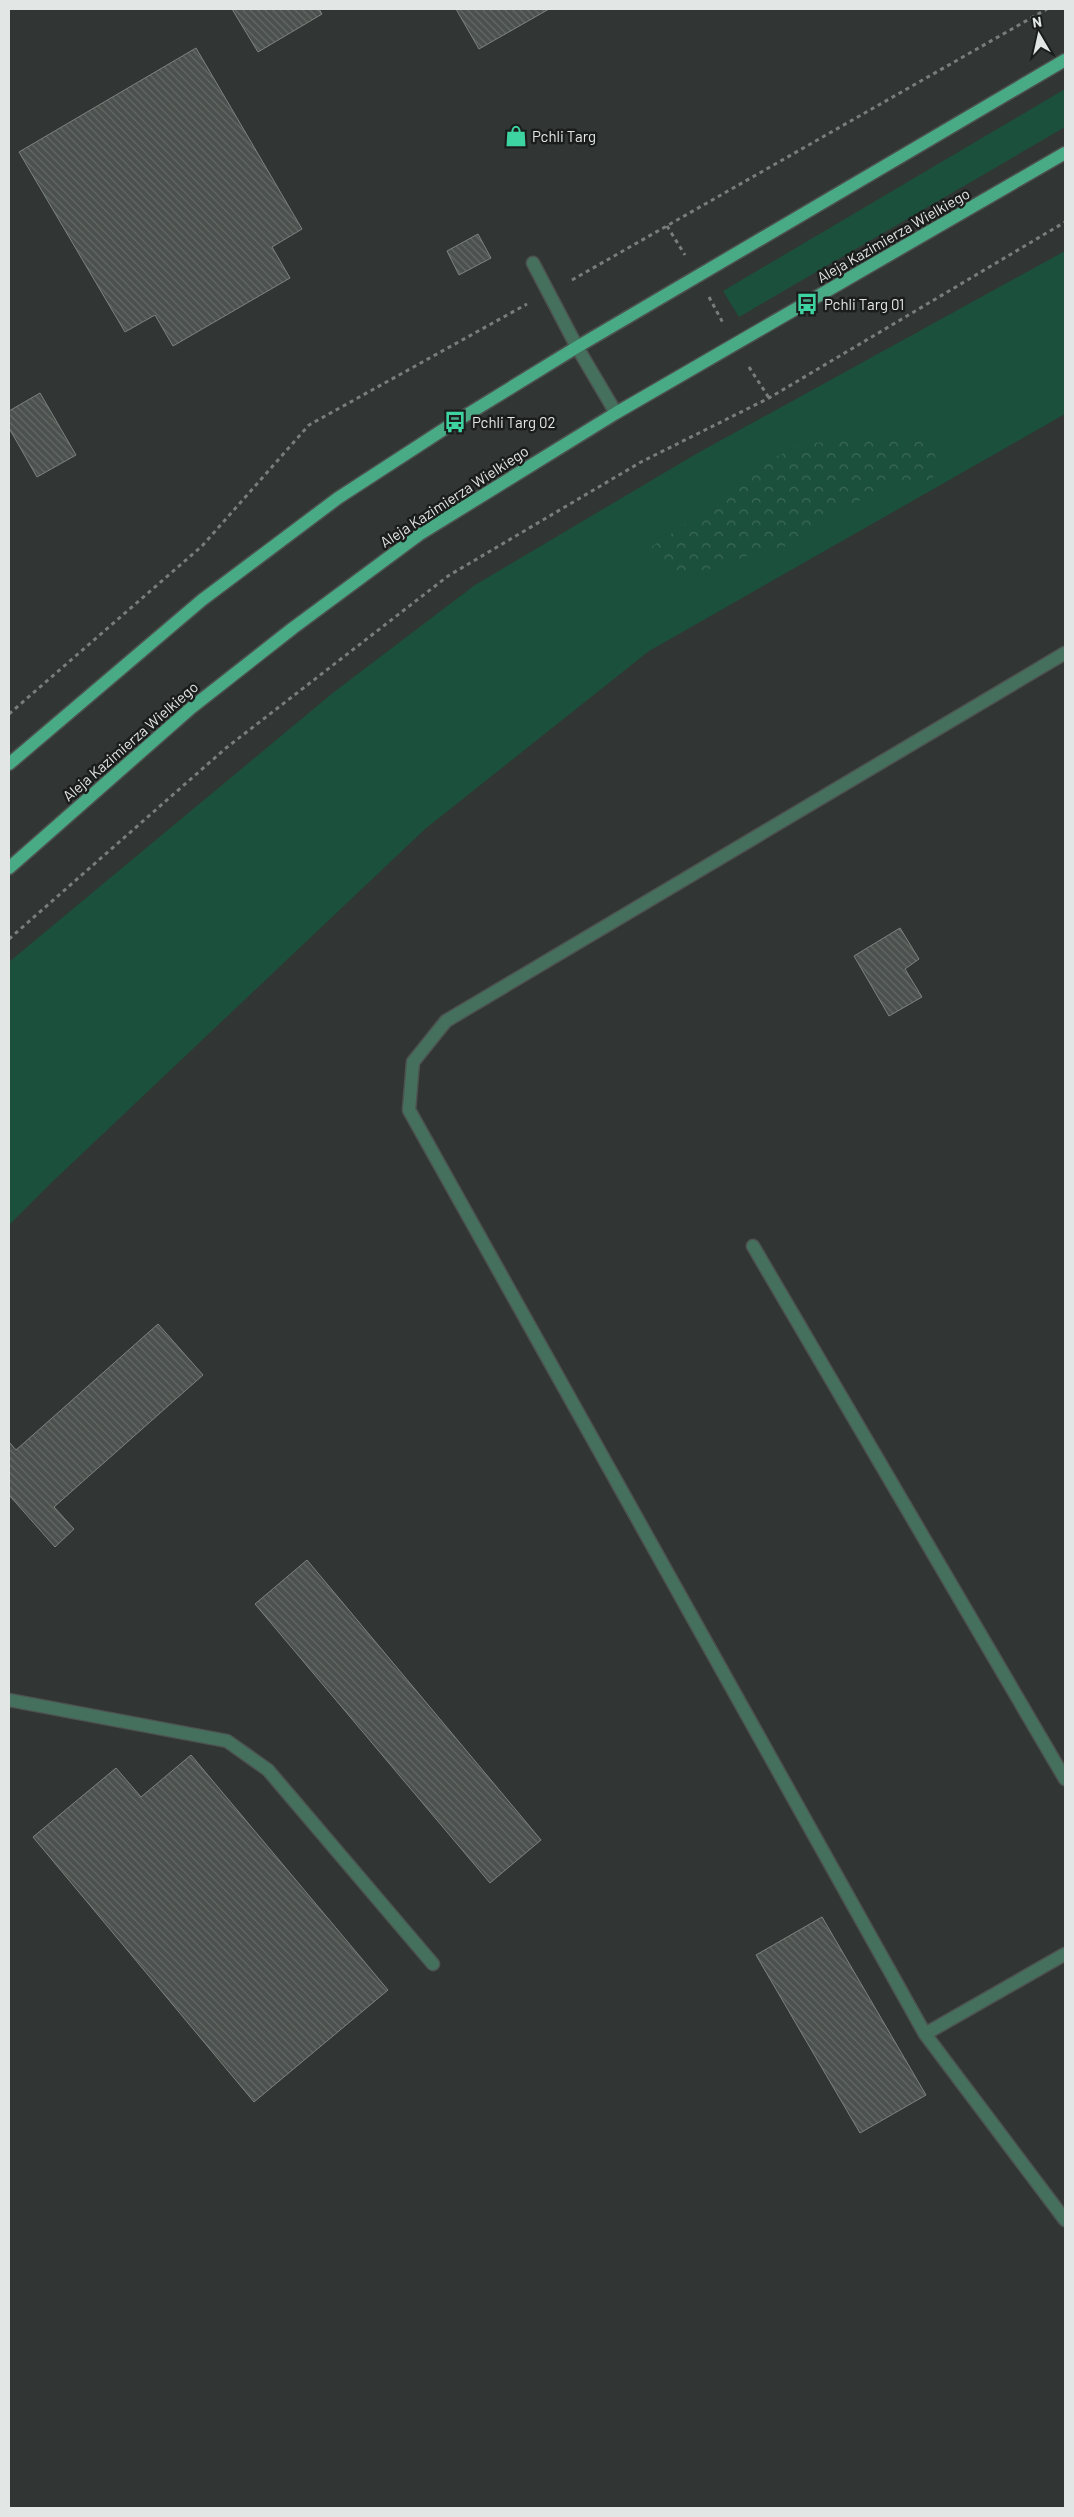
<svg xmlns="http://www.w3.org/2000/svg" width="1074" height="2517" viewBox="0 0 1074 2517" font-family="Barlow,sans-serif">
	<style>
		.grass { fill: #1b503d }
		.forest { fill: url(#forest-crowns) }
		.building { fill: url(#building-back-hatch); stroke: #7d8480 }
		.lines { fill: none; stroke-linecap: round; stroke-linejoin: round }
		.service-casing { stroke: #4d5250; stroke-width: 15 }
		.primary-casing { stroke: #4d5250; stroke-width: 15 }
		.path { stroke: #797e7c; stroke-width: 3; stroke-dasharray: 4 4; stroke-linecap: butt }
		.service { stroke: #45705e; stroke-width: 12 }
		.primary { stroke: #49aa86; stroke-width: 12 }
		.labels { text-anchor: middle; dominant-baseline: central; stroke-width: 5; stroke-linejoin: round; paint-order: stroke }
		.poi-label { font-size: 15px; fill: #e2e6e4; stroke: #1a1d1c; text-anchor: start }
		.street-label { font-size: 15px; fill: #e2e6e4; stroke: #1a1d1c }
	</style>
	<defs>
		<pattern id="forest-crowns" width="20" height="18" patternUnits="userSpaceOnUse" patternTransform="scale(1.25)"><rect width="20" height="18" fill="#1b503d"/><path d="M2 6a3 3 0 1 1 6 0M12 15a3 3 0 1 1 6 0" fill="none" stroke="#3c6959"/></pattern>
		<pattern id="building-back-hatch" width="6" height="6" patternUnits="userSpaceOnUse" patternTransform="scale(1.25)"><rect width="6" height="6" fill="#4b514e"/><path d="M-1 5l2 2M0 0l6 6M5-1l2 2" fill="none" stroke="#656a67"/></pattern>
	</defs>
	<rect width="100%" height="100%" fill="#313634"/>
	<path class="grass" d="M1065,89v38l-326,190 -16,-26z
		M1065,251v163l-416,237 -224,178 -376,356 -40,40v-263l325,-270 141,-107 221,-131z"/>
	<path class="forest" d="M873,438l64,1 -4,41 -42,7 -51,22 -45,35 -43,10 -37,14 -44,9 -20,-30 56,-37 46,-41 48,-25z"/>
	<path class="building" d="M232,9h87l3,5 -64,38z
		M456,9h93l-70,40z
		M196,48l106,181 -30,18 18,31 -117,68 -18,-31 -30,17 -106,-180z
		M478,234l13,24 -32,17 -12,-24z
		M40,393l36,62 -39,22 -28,-49v-17z
		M900,928l19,31 -14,10 17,28 -33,19 -35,-60z
		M158,1324l45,51 -149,132 20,22 -19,18 -46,-52v-53l7,8z
		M307,1560l234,280 -51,43 -235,-279z
		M191,1755l197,235 -134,112 -221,-265 83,-69 25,29z
		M822,1917l104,178 -66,38 -104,-178z"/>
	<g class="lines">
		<g class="service-casing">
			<path id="service" d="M533,263l44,84 39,66
				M1065,653l-619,368 -33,41 -4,48 516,924 140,186
				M753,1246l312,533
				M9,1700l218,41 41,29 165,194
				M925,2034l140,-80"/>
		</g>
		<g class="primary-casing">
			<path id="primary" d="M9,764l193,-164 136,-102 117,-76 122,-75 488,-287
				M9,868l182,-160 102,-80 127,-94 196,-121 449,-260"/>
		</g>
		<path class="path" d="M667,226l18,29
			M572,280l475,-271
			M709,297l14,26
			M749,367l20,31
			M9,714l193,-168 107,-121 218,-121
			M9,939l217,-191 222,-172 193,-114 128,-64 296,-176"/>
		<use href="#service" class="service"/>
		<use href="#primary" class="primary"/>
	</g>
	<defs>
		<g id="shop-bare" transform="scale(1.725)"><path d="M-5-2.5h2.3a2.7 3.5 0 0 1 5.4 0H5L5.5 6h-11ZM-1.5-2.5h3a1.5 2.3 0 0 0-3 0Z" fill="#3ed4a2" stroke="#1a1d1c" stroke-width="2.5" paint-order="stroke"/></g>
		<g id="bus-bare" transform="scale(1.725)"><path d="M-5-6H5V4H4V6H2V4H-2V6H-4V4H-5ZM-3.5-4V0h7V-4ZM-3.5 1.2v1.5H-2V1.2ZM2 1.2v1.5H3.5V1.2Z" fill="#3ed4a2" stroke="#1a1d1c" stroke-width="2.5" paint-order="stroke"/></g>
	</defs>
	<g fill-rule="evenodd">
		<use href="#shop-bare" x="516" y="136"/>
		<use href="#bus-bare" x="807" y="304"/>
		<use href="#bus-bare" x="455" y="422"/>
	</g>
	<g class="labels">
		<g class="poi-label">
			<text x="532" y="136">Pchli Targ</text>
			<text x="824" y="304">Pchli Targ 01</text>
			<text x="472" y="422">Pchli Targ 02</text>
		</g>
		<g class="street-label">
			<text transform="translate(893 235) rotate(-30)">Aleja Kazimierza Wielkiego</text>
			<text transform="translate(454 496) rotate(-33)">Aleja Kazimierza Wielkiego</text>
			<text transform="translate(130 741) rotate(-41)">Aleja Kazimierza Wielkiego</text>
		</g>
	</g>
	<rect width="1074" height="2517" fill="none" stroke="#e2e6e4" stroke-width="20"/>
	<g transform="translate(1039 35) rotate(351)" stroke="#1a1d1c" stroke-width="4" paint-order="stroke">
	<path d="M0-4L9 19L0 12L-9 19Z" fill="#e2e6e4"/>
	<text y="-8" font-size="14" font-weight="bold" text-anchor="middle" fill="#e2e6e4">N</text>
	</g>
</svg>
